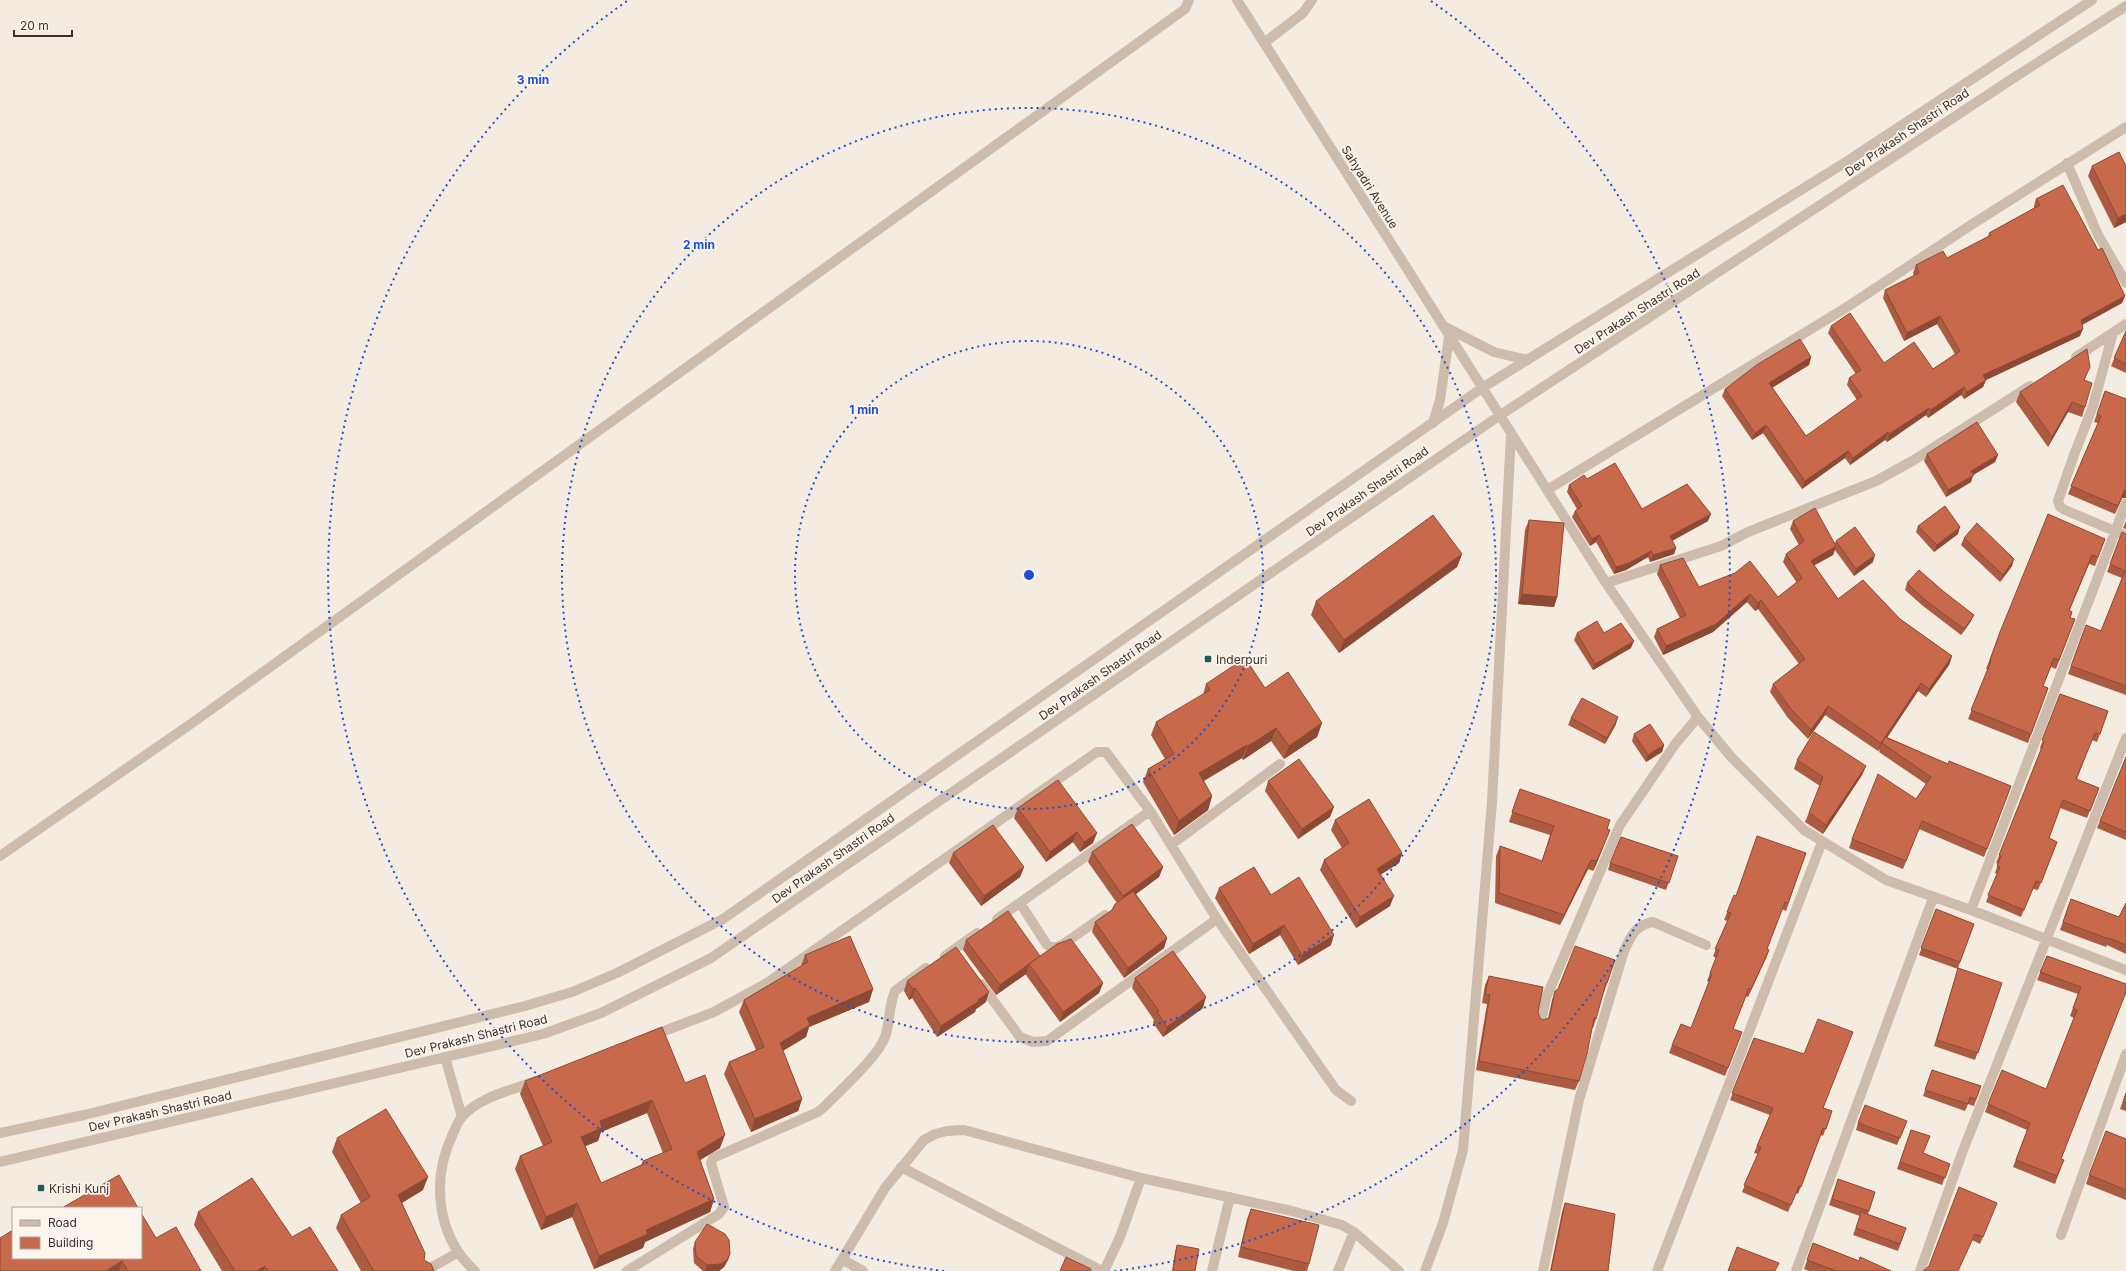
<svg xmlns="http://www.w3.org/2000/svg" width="2126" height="1271" viewBox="0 0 2126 1271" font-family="Inter,sans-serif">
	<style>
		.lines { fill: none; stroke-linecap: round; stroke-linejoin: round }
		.minor { stroke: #cdbbac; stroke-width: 10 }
		.wall { fill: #ac5a40; fill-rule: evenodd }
		.shaded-wall { fill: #8c4a34 }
		.building { fill: #c8694b; stroke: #8c4a34; fill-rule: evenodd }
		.ring { fill: none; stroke: #1d4ed8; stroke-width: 2; stroke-dasharray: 2 4 }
		.poi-dot { fill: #1f5a5e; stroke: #fbf5ee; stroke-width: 1.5 }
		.labels { text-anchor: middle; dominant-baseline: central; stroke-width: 3.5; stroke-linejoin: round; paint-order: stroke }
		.street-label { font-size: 12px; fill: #3b302b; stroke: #fbf5ee }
		.poi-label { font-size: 12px; fill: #3b302b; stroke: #fbf5ee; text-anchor: start }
		.centre { fill: #1d4ed8; stroke: #fbf5ee; stroke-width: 2 }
		.ring-label { font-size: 12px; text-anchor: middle; font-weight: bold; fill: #1d4ed8; stroke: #fbf5ee; stroke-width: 3.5; stroke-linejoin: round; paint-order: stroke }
	</style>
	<rect width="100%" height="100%" fill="#f4ebe1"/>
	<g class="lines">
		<path class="minor" d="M1237,0l369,583 92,134 34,41 72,72 82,50 85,30 155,60
			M1264,43l39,-30 9,-13
			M2067,163l31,72 28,48
			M1443,326l51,26 34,8
			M2113,333l-20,73 -19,49 -16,46 2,6 5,3 61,26
			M2076,357l50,-33
			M1433,423l7,-23 9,-63
			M1547,490l300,-183 124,-82 155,-98
			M1606,583l115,-37 27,-14 128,-51 38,-21 116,-74
			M1172,844l108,-80
			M0,856l195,-135 990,-712 4,-9
			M1020,903l27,42 7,3 8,-3 43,-30
			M1971,910l155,-407
			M1217,919l119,171 15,11
			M945,956l32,-23
			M981,984l39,53 13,5 14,-1 170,-122 -67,-108
			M1541,1022l5,-24 74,-173 56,-82 22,-26
			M651,1036l63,-24 53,-29 330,-231h9l44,59 -153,108
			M445,1057l17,60
			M0,1133l84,-18 441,-109 47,-14 45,-19 106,-54 759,-531 364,-226 246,-162
			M0,1162l543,-128 58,-21 110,-55 788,-542 516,-339 111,-71
			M901,1167l201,104
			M2061,1235l65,-181
			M843,1260l20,11
			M425,1271l32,-18
			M475,1271c-38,-34 -44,-90 -23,-135 3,-6 5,-14 10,-19 17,-20 50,-27 74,-36
			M627,1271l92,-57 5,-7 -13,-44 2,-5 105,-46 6,-5c16,-17 56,-51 62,-73 4,-14 3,-29 9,-43l31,-23
			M835,1271l50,-83 39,-48 11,-6 12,-3 17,-1 177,48 151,33 50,14 12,7 45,39
			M1104,1271l16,-34 21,-59
			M1212,1271l18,-74
			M1338,1271l16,-39
			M1425,1271l18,-48 20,-73 29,-348 19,-368
			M1543,1271l36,-171 45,-149c7,-15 11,-26 29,-29l53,23
			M1657,1271l165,-429
			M1796,1271l137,-373
			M1920,1271l42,-118 164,-415"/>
	</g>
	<path class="wall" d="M2092,166h34v56l-12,6 -26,-52z
		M2036,199l62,51 27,46 -3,7 -40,22 -2,11 -94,44 -3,7 -19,12 -3,-4 -33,23 -2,-3 -39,27 -2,-2 -35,25 -5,-7 -43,31 -39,-56 -11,7 -30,-44 3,-7 86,-32 -2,8 -37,22 34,49 51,-36 -10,-15 2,-7 7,-4 -28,-41 3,-7 53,37 49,6 22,-15 -18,-30 -33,17 -21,-43 2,-8 29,-14 -1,-3 3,-8 31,-7 41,-21 1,-4 45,-25v-2z
		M2126,331v42l-15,-7z
		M2085,380v27l-3,10 -14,-5 -20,35 -32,-45 4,-10z
		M2105,391l21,8v99h-4l-7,16 -47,-20 30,-71 -4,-1z
		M1927,454l71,1 -3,7 -22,13 -2,7 -25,15 -22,-36z
		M1587,479l55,30 66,12 -36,20 4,7 -2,6 -24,8 -2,-5 -22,13 -12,4 -18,-32 -6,4 -18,-29 3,-6 2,-2 -10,-17 2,-7z
		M1529,520l28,77 -3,10 -36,-3 7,-74z
		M1793,521l42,22 1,-2 37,21 -19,14 -19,-26 -2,5 -19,10 24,34 62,20 52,37 -3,9 -23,32 -8,-6 -31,46 61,27 63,22 -27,71 -65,-28 -16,40 -54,-21 3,-9 64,-40 10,-15 -47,-32 1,-3 -2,2 -53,-36 -17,24 -20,-21 -18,-26 3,-8 26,-20 -41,-55 -3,2 -8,-9 -34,30 -50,23 -9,-18 3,-8 23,-11 -23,-44 3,-9 39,22 79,10 19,-14 -14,-21 3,-8 13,-9 -9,-16z
		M2126,521v8l-3,-1z
		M1918,526l40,8 -24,18 -18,-20z
		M2122,532l4,2v161l-58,-21 18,-49 15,6 21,-53 -15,-6z
		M1964,538l48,28 -12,16 -39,-37z
		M2105,539l-10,27 -6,-2 -20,46 3,2 -2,6 5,1 -19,50 -5,-2 -8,19 5,2 -20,55 -60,-24 20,-49 -2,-1 14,-37z
		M1462,554l-5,13 -118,86 -28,-38 5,-14z
		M1907,583l64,38 -10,14 -38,-29 -18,-16z
		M1577,633h27l27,15 -38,22 -19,-30z
		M1206,684l59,4 57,35 -5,14 -33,22 -13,-18 -28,19 -1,-2 -38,23 8,15 -4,14 -34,25 -31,-53 5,-13 17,-10 -14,-24 5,-13 47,-27z
		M2060,694l48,17 -11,31 -5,-2 -15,39 22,9 -12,30 -27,-10 -11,30 8,4 -19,48 -5,-1 -12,28 -35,-15 11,-28 -2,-1 3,-9 -2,-1 45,-114 -1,-1z
		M1571,718l45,6 -11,20 -37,-19z
		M1634,734l30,11 -2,7 -16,10 -14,-21z
		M2126,757v83l-29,-12z
		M1797,760l69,6 -4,9 -39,59 -18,-12 15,-36 -26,-17z
		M1058,780l35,63 -13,9 -7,-10 -27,20 -32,-44 4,-10z
		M1268,781l62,36 -32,22 -33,-48z
		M1520,789l90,41 -14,35 -3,6 -5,-2 -28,56 -65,-22 1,-47 4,-10 42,15 8,-26 -41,-13z
		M1335,820l67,33 -3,10 -18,11 9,32 -34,22 -36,-58 4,-10 18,-12 -11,-18z
		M1092,852l71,15 -4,10 -23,17 31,44 -3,10 -40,30 -32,-46 3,-10 17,-12 5,-7 -29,-41z
		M953,853l71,14 -4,10 -39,29 -32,-43z
		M1806,853l-20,58 -4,-2 -15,40 2,1 -3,8 -18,39 -2,-1 -13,33 9,3 -17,44 -56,-23 3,-8 19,-17 18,-46 -2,-1 9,-23 -3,-2 15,-35 -4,-1 10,-25 2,1z
		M1678,856l-12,34 -58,-20 2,-7z
		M1219,888l52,7 60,50 -33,20 -18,-30 -31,19 -34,-56z
		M2071,899l48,18 7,-14v51l-19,-9 -1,2 -46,-17z
		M1936,909l38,15 -16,44 44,15 -27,77 -41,-14 24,-77 -39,-14z
		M966,940l74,16 63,27 -4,10 -39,29 -34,-47v-1l-30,21 -33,-45z
		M805,955l68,34 -4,13 -60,25 -3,10 -23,14 19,48 -4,12 -47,21 -27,-58 5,-12 27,-12 -17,-38 5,-12 57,-34z
		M2047,956l79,28 -65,175v9l-6,16 -42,-17 14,-37 -42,-18 3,-8 58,-15 28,-71 -4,-2 8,-22 -41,-14z
		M1615,960l-11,32h-1l-7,27 -3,9h-1l-13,53 -4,9 -99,-20 11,-66 -5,-1 3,-18 4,-9 49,36 2,6 3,2 5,-2 4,-18 3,-9z
		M1135,978l68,30 -40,29 -10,-14 1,-3 -22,-32z
		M907,981l79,21 -10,7 -1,3 -38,25 -25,-39 -3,2 -5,-9z
		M1754,1038l70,70 8,3 -9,25 -2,-1 -23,59 -2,-1 -8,19 -46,-20 16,-38 -4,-1 16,-38 -40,-15z
		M1932,1070l49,16 -7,20 -6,-2 -3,7 -42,-15z
		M525,1081l160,2 35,65 -20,12 14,39 -4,13 -65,30 -2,6 -49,21 -22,-52 -31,13 -26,-61 5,-13 23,-10 -23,-52zM647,1113l16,40 -20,8 -2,4 -40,18 -16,-37 13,-5 3,-9z
		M2126,1093v18l-6,-2z
		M1907,1121l-10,24 -41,-15 2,-7z
		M1911,1130l13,23 26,11 -8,21 -45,-16z
		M337,1138l86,52 -21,13 22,57 10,11h-73l-25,-43 5,-13 20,-12 -29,-51z
		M2126,1139v61l-40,-16 3,-9z
		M1838,1179l37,13 -7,22 38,14 -8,23 -45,-16 7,-19 -31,-11z
		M1565,1203l43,68h-58l12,-59z
		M1997,1203l-17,41 -8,-4 -43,26z
		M1251,1209l58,55 -2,7h-13l-56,-14 9,-38z
		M198,1212l94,25 46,34h-116l-28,-46z
		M156,1238l45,33h-201z
		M695,1242l35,12 -2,6 -4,7 -5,4h-16l-9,-8 -1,-14z
		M1813,1243l46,18 32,10h-82l-5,-2z
		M1177,1245l18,26h-23l3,-19z"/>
	<path class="shaded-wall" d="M2126,214v8l-12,6 4,-10z
		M2125,296l-3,7 -44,24 3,-7z
		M1940,316l-3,8 -33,17 3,-8z
		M2083,329l-3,7 -94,44 -3,7 -19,12 3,-7 16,-17z
		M1811,357l-2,8 -42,26 2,-8z
		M1964,387l-3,8 -33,23 3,-8z
		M2072,402l-4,10 -20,35 4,-10z
		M1929,408l-3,7 -39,27 2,-8z
		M1766,425l-3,8 -11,7 3,-7z
		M1888,432l-3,8 -35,25 3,-7z
		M1848,451l-3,7 -43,31 3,-8z
		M1998,455l-3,7 -22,13 -2,7 -25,15 2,-7 23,-19z
		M2126,490v8h-4l-7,16 9,-23z
		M1711,514l-3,7 -40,22 2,-7z
		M1960,527l-2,7 -24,18 3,-7z
		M1599,535l-3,7 -6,4 2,-7z
		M1836,546l-3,9 -25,14 3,-8z
		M1676,548l-2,6 -24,8 3,-7z
		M1651,551l-3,6 -22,13 -12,4 2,-7z
		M1462,554l-5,13 -118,86 5,-13z
		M1875,555l-2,7 -19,14 2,-7z
		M2092,555l-3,9 -23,55 3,-9z
		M2014,559l-2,7 -12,16 3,-7z
		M1522,594l35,3 -3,10 -36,-3z
		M1750,594l-3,8 -34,30 -50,23 3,-9z
		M1761,600l-3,9 -3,2 3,-8z
		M1974,615l-3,6 -10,14 3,-6z
		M1634,641l-3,7 -38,22 2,-6z
		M1952,656l-3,9 -23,32 3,-8z
		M1921,683l-3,8 -35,53 -1,-1 -4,8 3,-8z
		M1828,706l-3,9 -17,24 3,-9z
		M1618,717l-2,7 -11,20 2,-6z
		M1322,723l-5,14 -33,22 5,-13z
		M1276,728l-5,13 -28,19 5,-14z
		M1247,745l-5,13 -48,28 5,-13z
		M1664,745l-2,7 -16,10 2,-7z
		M1866,766l-4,9 -39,59 3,-9z
		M1212,796l-4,14 -34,25 5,-14z
		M1334,807l-4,10 -32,22 4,-10z
		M1610,830l-14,35 -3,6 3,-10z
		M1077,832l-4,10 -27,20 4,-10z
		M1097,833l-4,10 -13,9 4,-10z
		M1402,853l-3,10 -25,16 3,-10z
		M1591,860l-3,9 -28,56 4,-10z
		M1024,867l-4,10 -39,29 3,-10z
		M1163,867l-4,10 -39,29 3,-10z
		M1394,896l-4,10 -34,22 4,-11z
		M1284,925l-4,10 -31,19 4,-10z
		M1334,935l-3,10 -33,20 4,-10z
		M1167,938l-3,10 -40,30 4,-10z
		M1769,950l-3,8 -18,39 3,-8z
		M1040,956l-11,8 -3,10 -30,21 4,-10z
		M1103,983l-4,10 -39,29 3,-10z
		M915,988l-3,10 -3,2 4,-11z
		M873,989l-4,13 -60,25 -3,10 -31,18 5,-12 27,-25z
		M989,992l-3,10 -10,7 -1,3 -38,25 4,-11z
		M1206,997l-3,11 -40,29 4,-10z
		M802,1099l-4,12 -47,21 4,-13z
		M652,1100l-5,13 -46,19 -3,9 -22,9 5,-13 19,-16z
		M725,1135l-5,13 -28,17 5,-13z
		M428,1177l-5,13 -30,18 5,-13z
		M714,1199l-4,13 -65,30 -2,6 -49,21 5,-13 47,-26z
		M577,1203l-5,14 -31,13 5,-13z
		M730,1254l-2,6 -4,7 -5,4h-14l2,-6z
		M122,1261l-3,10h-13z
		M265,1266l-2,5h-6z"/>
	<path class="building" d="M2119,152l7,14v48l-8,4 -26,-52z
		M2063,185l35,65 4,-2 23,48 -44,24 2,9 -100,46 3,5 -19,12 -3,-5 -33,23 -2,-2 -40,26 -1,-2 -35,26 -5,-7 -43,30 -39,-56 -11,8 -30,-44 33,-25 42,-25 11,18 -42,26 37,53 56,-40 -13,-18 12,-8 -30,-44 19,-13 34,50 30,-21 19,27 27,-18 -20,-35 -33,17 -22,-43 34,-17 -3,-8 27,-14 4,7 44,-23 -2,-2 51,-28 -4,-6z
		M2126,331v33l-12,-6z
		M2087,349l3,18 -6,13 8,3 -7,24 -13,-5 -20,35 -32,-45z
		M2105,391l21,8v91l-2,1 -6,15 -47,-20 30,-70 -4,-2z
		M1977,422l21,33 -27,16 3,4 -26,15 -21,-36z
		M1615,463l27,46 45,-25 24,30 -41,22 6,12 -23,7 -2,-4 -22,12 -13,4 -17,-32 -7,4 -17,-28 7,-5 -13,-21 15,-10 3,4z
		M1945,506l15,21 -23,18 -19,-19z
		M1815,508l21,38 -25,15 27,38 25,-19 37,39 52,37 -23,33 -8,-6 -40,60 -53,-37 -17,24 -20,-21 -18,-25 32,-25 -44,-59 -3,3 -8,-9 -34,30 -50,22 -9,-17 29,-14 -26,-50 23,-7 16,29 36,-14 15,-12 28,36 24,-19 -16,-24 18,-13 -11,-20z
		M2048,514l57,25 -7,18 -6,-2 -23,55 3,2 -2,6 5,1 -16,41 -5,-2 -11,28 5,2 -17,46 -60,-24 20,-49 -1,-1 10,-28z
		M1433,515l29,39 -118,86 -28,-39z
		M1529,520l35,3 -7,74 -35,-3z
		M1977,523l37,36 -11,16 -39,-37z
		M1855,527l20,28 -19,14 -20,-28z
		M2122,532l4,2v152l-55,-20 15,-41 15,6 24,-60 -15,-7z
		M1919,570l24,21 31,24 -10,14 -39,-29 -18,-17z
		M1597,621l7,12 17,-10 13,18 -39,23 -18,-31z
		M1245,658l20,30 23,-16 34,51 -33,23 -13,-18 -28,18 -1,-1 -48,28 13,23 -33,25 -31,-52 26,-15 -18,-32 54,-32 -4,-6z
		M2060,694l48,17 -8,23 -5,-1 -19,46 23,9 -9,23 -27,-11 -14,38 8,4 -16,41 -5,-2 -12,29 -36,-15 12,-28 -3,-1 4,-10 -2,-1 45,-113 -2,-2z
		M1582,698l36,19 -11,21 -36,-20z
		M1650,724l14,21 -16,10 -14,-21z
		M1814,732l52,34 -40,59 -17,-12 14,-36 -26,-17z
		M1885,737l63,27 1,-3 62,25 -24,63 -65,-28 -16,40 -54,-22 26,-65 38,25 15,-22 -49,-34z
		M2126,757v75l-26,-11z
		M1299,759l35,48 -32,22 -34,-48z
		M1058,780l39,53 -13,9 -7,-10 -27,20 -32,-44z
		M1520,789l90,31 -3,9 3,1 -11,26 -3,5 -5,-1 -27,55 -65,-22 1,-47 42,15 12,-35 -42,-14z
		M1369,799l33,54 -25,16 17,27 -34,21 -36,-57 25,-17 -14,-23z
		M1132,824l31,43 -40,29 -31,-44z
		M993,825l31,42 -40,29 -31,-43z
		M1757,836l49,17 -18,50 -3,-1 -18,47 2,1 -18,39 -2,-1 -16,41 9,3 -14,36 -56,-23 9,-21 10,4 21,-54 -2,-1 9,-23 -4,-1 16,-36 -4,-1 7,-17 2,1z
		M1621,837l57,19 -9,27 -59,-20z
		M1254,867l17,28 28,-18 35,58 -32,20 -18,-30 -31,19 -34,-56z
		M1133,891l34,47 -39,30 -33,-46 17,-12 3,-6z
		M2071,899l48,18 7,-14v42l-17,-7v1l-46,-17z
		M1936,909l38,15 -14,38 -39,-14z
		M1008,911l32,45 -40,29 -34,-45z
		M850,936l23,53 -66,29 3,7 -30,18 22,56 -47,20 -26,-57 35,-15 -20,-47 64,-38 -3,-7z
		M1071,939l32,44 -40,29 -34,-48 28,-20z
		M1575,946l40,14 -8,23h-1l-10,36 -2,-1 -7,36 -8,27 -100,-20 11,-66 -5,-1 4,-18 54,11 -5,25 2,6 3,2 6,-2 1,-3 5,-24 3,-2z
		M956,947l33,45 -11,8 1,1 -38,25 -26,-38 -2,1 -6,-8z
		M1173,951l33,46 -39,30 -10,-15 2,-1 -24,-33z
		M2047,956l79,28v8l-65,167 3,1 -7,16 -41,-16 14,-37 -42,-19 14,-34 44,19 31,-79 -4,-2 8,-21 -41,-15z
		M1958,968l44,15 -24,70 -41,-13z
		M1818,1019l35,13 -30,76 9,3 -6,18 -3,-1 -22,59 -2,-1 -8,19 -47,-20 17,-38 -4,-1 16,-38 -41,-15 22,-55 50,16z
		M662,1027l23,56 20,-8 20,60 -28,17 17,47 -68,31 2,4 -49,22 -22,-53 -31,14 -26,-61 32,-14 -27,-61zM652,1100l20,49 -29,12 1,3 -43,19 -20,-46 21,-9 -2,-7z
		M1932,1070l49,16 -5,13 -6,-2 -2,7 -43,-14z
		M2126,1093v10l-3,-1z
		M1865,1105l42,16 -7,17 -42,-15z
		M386,1109l42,68 -30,18 27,58 -1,7 7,4 3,7h-60l-33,-56 29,-18 -33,-59z
		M1911,1130l19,6 -7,17 27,11 -5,14 -45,-16z
		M2106,1131l20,8v51l-37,-15z
		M119,1175l19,33h-76z
		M252,1178l40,59 18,-10 28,44h-70l-3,-5 -8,5h-22l-37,-59z
		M1838,1179l37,13 -6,19 -37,-12z
		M1959,1187l38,16 -14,34 -8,-3 -17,37h-35l6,-5z
		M1565,1203l50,11 -7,57h-57z
		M1251,1209l68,16 -10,39 -68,-17z
		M1861,1212l45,16 -6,16 -44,-16z
		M141,1213l15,25 20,-11 25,44h-73l-6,-10 -16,10h-106v-33l13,-8v28h128z
		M707,1224l18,10 4,6 1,14 -3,6 -6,4 -14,1 -11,-9 -1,-14z
		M1813,1243l46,18 1,-4 31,14h-55l-29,-11z
		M1177,1245l22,4 -4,22h-22z
		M1737,1247l42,16 -4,8h-47z
		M1066,1257l25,12 -1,2h-30z"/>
	<g class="ring">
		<circle cx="1029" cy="575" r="234"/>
		<circle cx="1029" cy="575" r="467"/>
		<path d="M944 1271A701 701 0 0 1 627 1M1431 1A701 701 0 0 1 1114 1271"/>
	</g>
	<g class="poi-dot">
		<rect x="1204" y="655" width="8" height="8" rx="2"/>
		<rect x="37" y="1184" width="8" height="8" rx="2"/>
	</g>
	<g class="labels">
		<g class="street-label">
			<text transform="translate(1907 132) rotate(-34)">Dev Prakash Shastri Road</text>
			<text transform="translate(1370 187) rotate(58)">Sahyadri Avenue</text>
			<text transform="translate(1637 311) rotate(-33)">Dev Prakash Shastri Road</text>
			<text transform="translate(1367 491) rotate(-35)">Dev Prakash Shastri Road</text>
			<text transform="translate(1100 675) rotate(-35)">Dev Prakash Shastri Road</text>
			<text transform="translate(833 858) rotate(-35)">Dev Prakash Shastri Road</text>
			<text transform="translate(476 1036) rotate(-14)">Dev Prakash Shastri Road</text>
			<text transform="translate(160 1111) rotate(-13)">Dev Prakash Shastri Road</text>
		</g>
		<g class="poi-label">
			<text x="1216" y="659">Inderpuri</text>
			<text x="49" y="1188">Krishi Kunj</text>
		</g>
	</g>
	<circle cx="1029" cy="575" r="6" class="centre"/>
	<g class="ring-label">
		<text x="533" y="84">3 min</text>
		<text x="699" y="249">2 min</text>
		<text x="864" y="414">1 min</text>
	</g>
	<rect x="12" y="1207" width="130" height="52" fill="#fbf5ee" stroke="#aea6a0"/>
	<rect x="20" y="1220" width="20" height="6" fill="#cdbbac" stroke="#aea6a0"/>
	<text x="48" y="1227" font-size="12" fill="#3b302b">Road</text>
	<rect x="20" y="1237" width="20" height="12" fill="#c8694b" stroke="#aea6a0"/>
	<text x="48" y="1247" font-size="12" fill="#3b302b">Building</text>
	<path d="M14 30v6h58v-6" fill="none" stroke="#3b302b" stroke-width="2"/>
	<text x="20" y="30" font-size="12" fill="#3b302b" stroke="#fbf5ee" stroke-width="3" paint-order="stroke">20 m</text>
</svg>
